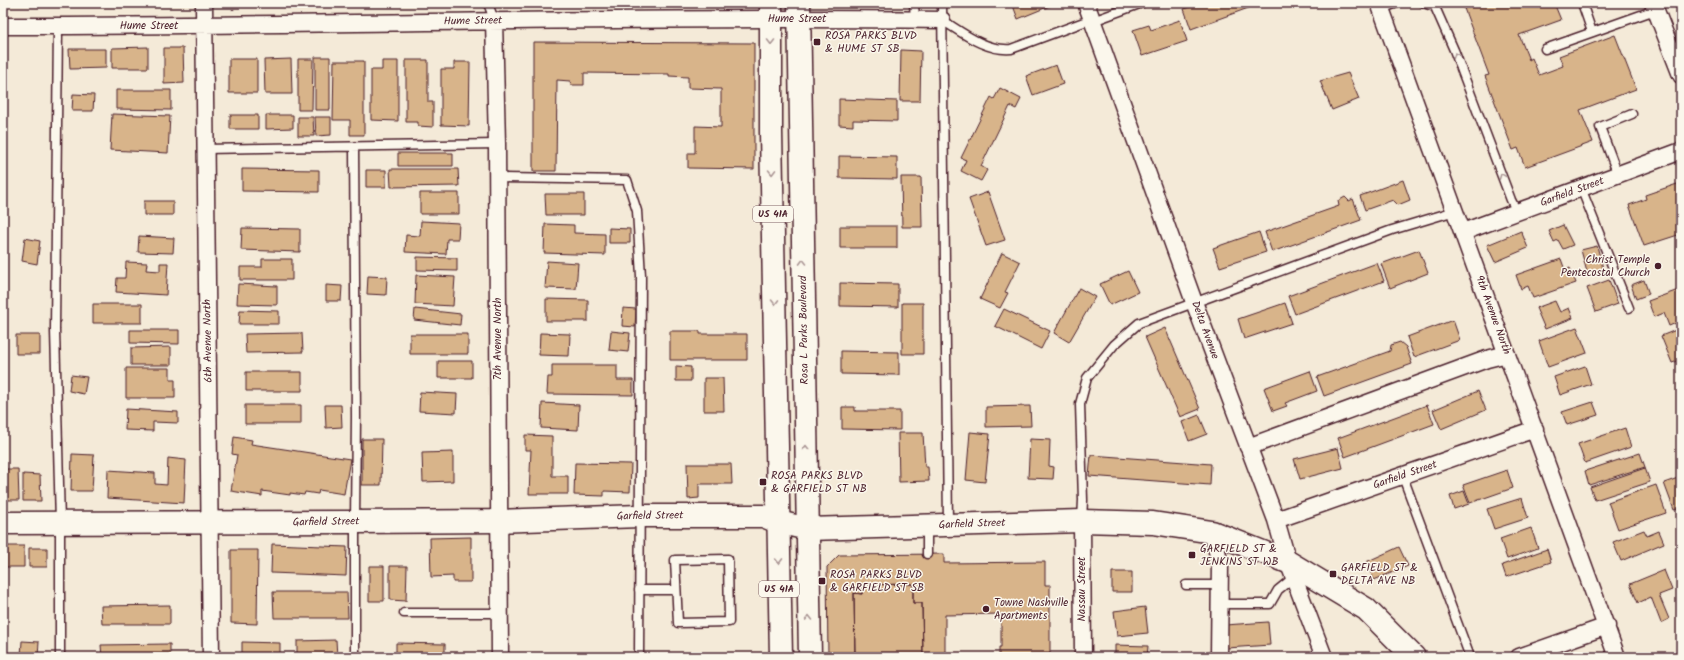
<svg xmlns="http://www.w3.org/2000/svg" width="1684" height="660" viewBox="0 0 1684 660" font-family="Kalam,sans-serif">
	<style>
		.building { fill: #d8b48a; stroke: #4a1f2b }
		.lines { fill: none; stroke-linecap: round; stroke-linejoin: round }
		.lane-casing { stroke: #4a1f2b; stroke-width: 11 }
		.street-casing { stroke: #4a1f2b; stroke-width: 19 }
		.secondary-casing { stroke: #4a1f2b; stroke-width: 25 }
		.primary-casing { stroke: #4a1f2b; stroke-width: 25 }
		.path { stroke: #4a1f2b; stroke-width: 2.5; stroke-dasharray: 1 3; stroke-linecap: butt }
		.lane { stroke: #fbf7ec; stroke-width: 8 }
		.street { stroke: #fbf7ec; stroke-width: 16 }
		.secondary { stroke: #fbf7ec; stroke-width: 22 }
		.primary { stroke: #fbf7ec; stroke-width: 22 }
		.oneway { stroke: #ab9695 }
		.poi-dot { fill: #4a1f2b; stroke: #fbf7ec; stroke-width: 1.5 }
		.labels { text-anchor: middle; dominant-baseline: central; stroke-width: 3; stroke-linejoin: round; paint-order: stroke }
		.shield { fill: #fbf7ec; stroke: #7f6065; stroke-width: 1 }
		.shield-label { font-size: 10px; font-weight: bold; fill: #4a1f2b }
		.street-label { font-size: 11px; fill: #4a1f2b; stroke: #fbf7ec }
		.poi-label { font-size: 11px; fill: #4a1f2b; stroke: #fbf7ec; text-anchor: start }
	</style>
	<rect width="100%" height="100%" fill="#f4ead8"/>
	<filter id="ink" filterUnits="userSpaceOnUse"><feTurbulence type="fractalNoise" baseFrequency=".025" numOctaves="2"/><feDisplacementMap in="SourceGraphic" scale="8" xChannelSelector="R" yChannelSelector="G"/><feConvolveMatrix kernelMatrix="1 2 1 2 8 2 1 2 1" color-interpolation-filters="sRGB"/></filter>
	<g filter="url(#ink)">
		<path class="building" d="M529,3h113v5z
			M671,3h13v3l-13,-1z
			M1012,3h39l1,2 -34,14z
			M1201,3h61l-71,26 -7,-20z
			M1462,3h92l7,17 -42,15 10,25 3,-2 7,17 24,-9 -4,-10 56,-21 21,54 -56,21 13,32 -68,25 -7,-19 -5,2 -28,-74 4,-1z
			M1180,20l7,21 -45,15 -9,-26 16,-5 2,5z
			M533,42l221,1v126l-66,-1v-15h7v-27l26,1v-38l-33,-1v-11l-19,-1v-2l-85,-1v12h-13l-1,-4 -13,-1 -1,91h-23z
			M148,47v21h-36v-20z
			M164,48h19l1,35 -20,1z
			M69,49h37v19l-36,1z
			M901,50l20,1 -1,50h-20z
			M315,57h15v53h-15z
			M229,59h28v34h-28z
			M291,59l1,35h-27l-1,-34z
			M298,59h15l-1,51h-14z
			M406,60h22v42h5v25l-15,-1v-4h-12z
			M334,61h30v74h-14v-15h-17z
			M382,61h16v60l-27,-1v-50h11z
			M454,62h16l-1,64 -28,-1v-56h13z
			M1056,65l7,19 -30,11 -7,-19z
			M1348,73l11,26 -27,11 -12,-29z
			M1000,88l21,11 -5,10 -6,-3 -29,60 6,4 -6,11 -20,-10 5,-11 -5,-2 30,-61 3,2z
			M116,90h55v20l-55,-1z
			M73,94l21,1 -1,16h-21z
			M839,99l58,2v20l-44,-1v6l-14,-1z
			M112,114l58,2 -2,37 -58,-3z
			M230,115h28v14h-28z
			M266,115h27v13l-27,1z
			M298,117h15l1,19h-16z
			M315,117h16v18l-15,1z
			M398,153h55v13h-55z
			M839,156l58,1v22l-58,-1z
			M242,169l77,1v22l-77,-1z
			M390,169h68l1,17 -68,1z
			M366,170h20v17h-20z
			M901,177h20l1,50h-20z
			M1403,180l7,20 -12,5 -5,-5 -28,10 -5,-14z
			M1680,183l1,51 -37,12 -15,-41 17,-6 -1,-4z
			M988,192l17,48 -19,6 -17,-47z
			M420,193h39v21h-39z
			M545,194h39v21h-38z
			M1345,197l4,4 4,-2 8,21 -89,32 -7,-20 74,-26 -1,-5z
			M144,201h29v14h-29z
			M421,221l38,2 -1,16h-11l-1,15 -41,-2 1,-17 14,1z
			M545,224l29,1v8l31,1v21l-61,-2z
			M1563,225l10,20 -10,4 -5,-9 -4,2 -5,-11z
			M840,226h57v22h-57z
			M242,228l58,1v23l-59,-2z
			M609,228l21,1v14h-21z
			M1521,231l7,17 -33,14 -8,-17z
			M1259,232l7,20 -46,15 -7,-19z
			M139,236l35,2 -1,15 -35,-1z
			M25,238l15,3 -3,23 -15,-3z
			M1597,246l7,26 -16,4 -7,-26z
			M1419,250l9,23 -38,15 -9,-24z
			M1002,253l18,9 -15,30 3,1 -8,15 -20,-9z
			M417,257l40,1v13l-40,-1z
			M262,259h30v21h-52v-13h22z
			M1561,259l4,11 5,-2 6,15 -43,15 -5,-12 -7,3 -5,-14z
			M547,261l31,2 -2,26 -31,-1z
			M126,262l21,1 -1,7 14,1v-8h8l-2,32 -50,-3 1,-14h8z
			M1377,263l7,18 -89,33 -7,-18z
			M1128,271l10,21 -28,13 -10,-21z
			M416,275l39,2 -2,29 -38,-2z
			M368,276l19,1 -1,18 -19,-1z
			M1609,280l9,24 -22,8 -9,-24z
			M1644,280l5,14 -13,5 -5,-14z
			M840,283l58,1v23l-58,-1z
			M238,284l39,2v19l-40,-1z
			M326,285l16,1 -1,15h-15z
			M1079,288l16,9 -26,45 -15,-9z
			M1681,289v32l-12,5 -5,-13 -10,4 -6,-16z
			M546,299l42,1v21h-42z
			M1555,301l5,11 9,-4 4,10 -28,11 -9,-21z
			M902,303h21v51h-21z
			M1285,303l7,20 -48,16 -6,-20z
			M93,304h49v19h-49z
			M623,308l13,1 -1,18 -13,-1z
			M415,309l46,5 -1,11 -46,-5z
			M1004,309l46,22 -9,18 -46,-23z
			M240,310l39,1v13h-40z
			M1453,320l7,20 -46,17 -7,-20z
			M1577,327l10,26 -39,14 -9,-26z
			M1165,328l35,81 -20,8 -35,-80z
			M1681,328v32l-9,3 -11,-27z
			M130,330h49v14l-49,-1z
			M611,331l19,2 -2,19 -19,-2z
			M670,331h30v3h47v26h-77z
			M302,333l1,19 -57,1 -1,-19z
			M540,333l30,1 -1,22 -30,-1z
			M410,334h58v20h-58z
			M16,335h24v19h-24z
			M1400,342l6,5 6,17 -88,32 -7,-19 73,-26 1,-6z
			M171,347v18h-40v-17z
			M841,351l58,1v23l-58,-1z
			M438,361h34v17h-34z
			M552,365h65v15h16v15l-86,-1 1,-17h4z
			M676,366l15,1v14h-15z
			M1585,366l6,18 -31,11 -6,-18z
			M126,368h44v12h5v18h-49z
			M1310,371l7,20 -32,12 2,3 -14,5 -9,-23z
			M246,372h56v19h-56z
			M71,375l16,2 -3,17 -15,-3z
			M704,378h19l1,33h-20z
			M1478,391l8,19 -45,19 -8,-19z
			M420,392l37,2 -1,19 -37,-2z
			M1593,402l5,13 -31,10 -5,-13z
			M542,403l37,2 -1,25 -37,-2z
			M245,405h56v19h-56z
			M325,405h16l1,22 -16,1z
			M1427,405l7,19 -89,33 -7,-19z
			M1030,406l1,20 -45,1v-20z
			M842,407h13v4h45v19l-58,-1z
			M126,409l52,3v11l-25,-1v9l-28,-1z
			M1199,415l8,19 -18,7 -7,-19z
			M1625,428l6,19 -46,16 -7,-19z
			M970,432l20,2 -5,48 -19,-2z
			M898,433h25l2,34h3l1,14 -30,1z
			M525,435l27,1v40h16v18h-39l2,-44h-6z
			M234,437l18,3 -1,4 99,15 -6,35 -25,-4 -1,4 -13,-2 -1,3 -14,-2v2l-28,-4v5l-31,-5 6,-36 -5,-1z
			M362,439h20l-1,46h-19z
			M1030,439l20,1 -1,26 5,1 -1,12 -25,-1z
			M1338,448l5,20 -43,11 -6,-20z
			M453,452v29l-30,1 -1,-29z
			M1640,453l5,14 -56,18 -4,-14z
			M72,454l22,1 -2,36h-21z
			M1091,455l120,9 -1,21 -121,-9z
			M168,458l18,2 -2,43 -77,-5 1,-28 47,3v11l12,1z
			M575,463l56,1 -1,28 -26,-1v5l-30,-1z
			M687,464h44l1,20h-33v14l-11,1z
			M1645,468l5,14 -55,18 -5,-13z
			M3,469h15l1,31h-16z
			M1507,470l6,18 -43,15 -7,-18z
			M23,474l17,1 1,26h-18z
			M1678,478l3,9v21l-7,2 -10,-27z
			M1656,485l10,28 -48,16 -10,-27z
			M1464,491l5,13 -15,5 -4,-13z
			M1522,498l6,20 -34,11 -7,-20z
			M1531,528l7,20 -31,11 -7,-20z
			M1644,530l3,6 12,-5 5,12 -43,18 -8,-19z
			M471,537v45h-18v-6l-22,1 -1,-39z
			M272,544l75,3 -1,29 -75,-3z
			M3,546h21v21h-21z
			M1399,547l9,19 -34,14 -8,-18z
			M29,548h18v19h-18z
			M1547,549l4,13 -45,15 -4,-12z
			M231,550h27l-1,74 -26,-1z
			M944,554v9l101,-1v23h5v72h-51v-10h2v-33l-56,1v42h-22l-1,-54h-9v-19l-51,1v9l-8,-1 1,64h-27l-1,-90 12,-12z
			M369,566h15v35h-15z
			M390,566h17l-1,35 -16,-1z
			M1664,570l8,20 -13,5 10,24 -8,4 -10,-26 -13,6 -8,-19z
			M1112,572h20v20h-20z
			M913,584v19h9l1,54h-68l-1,-64 8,1v-9z
			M273,592h74l1,26h-74z
			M170,605v19h-68l-1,-18z
			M1145,607l3,26 -31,3 -3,-25z
			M1268,622l2,23 -43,3 -2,-23z
			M336,640l1,17h-40v-16z
			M22,641l17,1 -1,15 -17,-1z
			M242,642l38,1v14h-38z
			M396,643l49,1v13h-49z
			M170,644v13h-68l-1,-12z
			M1115,645l33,1 -1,11h-32z"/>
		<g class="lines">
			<g class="lane-casing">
				<path id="lane" d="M488,3l6,17
					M914,3l1,17
					M942,3l6,521
					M1424,3l11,4 19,43 57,150 6,12
					M1582,3l10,29
					M1381,9l16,-6
					M942,20c21,13 43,31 69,29l81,-30
					M1093,21l49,-18
					M58,26l-3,304 5,193v134
					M1545,49l110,-39
					M354,147l2,269 -1,106v135
					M205,149l292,-5
					M1618,175l-18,-48 32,-13
					M497,178l130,2 10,31 4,65 -2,381
					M1581,188l48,120
					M1403,477l67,180
					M1082,521l1,-21 -3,-96 7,-26 27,-33 25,-22 253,-93 63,-19
					M927,554v-28
					M728,559l1,63 -51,1 -3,-63z
					M1186,585h33
					M639,590h37
					M1218,604h52l8,-14 16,-13
					M404,613h95"/>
			</g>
			<g class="street-casing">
				<path id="street" d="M204,3l7,654
					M1086,3l108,299 82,218 12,42 36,95
					M1379,3l238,654
					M1653,3l28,72
					M494,20l3,124 3,513
					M3,26c313,0 626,-10 939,-6
					M1463,232l218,-81
					M1248,447l239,-88 20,-5
					M1276,520l259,-91
					M1082,521l1,136
					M1212,532l8,31 -1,94
					M1519,657l88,-31"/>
			</g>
			<g class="secondary-casing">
				<path id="secondary" d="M3,523l352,-1 144,-1 141,-5h123l15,6 30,7 274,-8 71,2 59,9 76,30 78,47 48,48"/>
			</g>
			<g class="primary-casing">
				<path id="primary" d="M771,3v129l10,525
					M799,3l11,654"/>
			</g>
			<path class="path" d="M233,10v-7"/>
			<use href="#lane" class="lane"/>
			<use href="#street" class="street"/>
			<use href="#secondary" class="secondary"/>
			<use href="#primary" class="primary"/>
		</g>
		<defs><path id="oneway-chevron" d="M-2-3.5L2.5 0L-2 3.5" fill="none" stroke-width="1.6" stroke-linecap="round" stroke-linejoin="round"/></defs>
		<g class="oneway">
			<use href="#oneway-chevron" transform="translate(771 42) rotate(90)"/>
			<use href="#oneway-chevron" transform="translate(1456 55) rotate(-111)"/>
			<use href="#oneway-chevron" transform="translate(772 172) rotate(89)"/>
			<use href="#oneway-chevron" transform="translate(1502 176) rotate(-111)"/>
			<use href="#oneway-chevron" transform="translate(803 262) rotate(-91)"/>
			<use href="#oneway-chevron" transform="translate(775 302) rotate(89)"/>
			<use href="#oneway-chevron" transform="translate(806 448) rotate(-91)"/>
			<use href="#oneway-chevron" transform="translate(779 561) rotate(89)"/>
			<use href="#oneway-chevron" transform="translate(809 618) rotate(-91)"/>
		</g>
	</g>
	<g class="poi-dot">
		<rect x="813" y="38" width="8" height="8" rx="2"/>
		<circle cx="1658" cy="266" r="4"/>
		<rect x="759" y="478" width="8" height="8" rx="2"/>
		<rect x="1188" y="551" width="8" height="8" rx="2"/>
		<rect x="1329" y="570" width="8" height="8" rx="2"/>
		<rect x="818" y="577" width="8" height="8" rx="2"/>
		<circle cx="986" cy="609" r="4"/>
	</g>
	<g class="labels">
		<g class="shield">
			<rect x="753" y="206" width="40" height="16" rx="3"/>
			<rect x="759" y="581" width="40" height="16" rx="3"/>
		</g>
		<g class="shield-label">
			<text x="773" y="214">US 41A</text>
			<text x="779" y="589">US 41A</text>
		</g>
		<g class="street-label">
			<text x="797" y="19">Hume Street</text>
			<text transform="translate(473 21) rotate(-1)">Hume Street</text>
			<text x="149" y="26">Hume Street</text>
			<text transform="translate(1572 192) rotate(-20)">Garfield Street</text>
			<text transform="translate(1493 315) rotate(70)">9th Avenue North</text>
			<text transform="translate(804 330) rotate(-91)">Rosa L Parks Boulevard</text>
			<text transform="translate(1205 330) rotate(70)">Delta Avenue</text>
			<text transform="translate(498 339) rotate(-90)">7th Avenue North</text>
			<text transform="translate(208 341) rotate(-91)">6th Avenue North</text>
			<text transform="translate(1405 475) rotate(-19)">Garfield Street</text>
			<text transform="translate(650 516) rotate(-1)">Garfield Street</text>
			<text transform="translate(326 522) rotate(-1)">Garfield Street</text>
			<text transform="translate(972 524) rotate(-2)">Garfield Street</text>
			<text transform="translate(1082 589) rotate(-90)">Nassau Street</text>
		</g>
		<g class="poi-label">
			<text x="825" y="36">ROSA PARKS BLVD<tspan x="825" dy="13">&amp; HUME ST SB</tspan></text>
			<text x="1650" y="260" text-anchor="end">Christ Temple<tspan x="1650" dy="13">Pentecostal Church</tspan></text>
			<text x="771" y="476">ROSA PARKS BLVD<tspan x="771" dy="13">&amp; GARFIELD ST NB</tspan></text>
			<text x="1200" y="549">GARFIELD ST &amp;<tspan x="1200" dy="13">JENKINS ST WB</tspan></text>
			<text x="1341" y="568">GARFIELD ST &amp;<tspan x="1341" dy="13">DELTA AVE NB</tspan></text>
			<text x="830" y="575">ROSA PARKS BLVD<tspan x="830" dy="13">&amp; GARFIELD ST SB</tspan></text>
			<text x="994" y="603">Towne Nashville<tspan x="994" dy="13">Apartments</tspan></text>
		</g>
	</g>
	<rect width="1684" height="660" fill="none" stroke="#fbf7ec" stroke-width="16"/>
	<rect x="8" y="8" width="1668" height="644" fill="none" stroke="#4a1f2b" stroke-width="1.5" filter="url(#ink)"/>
</svg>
